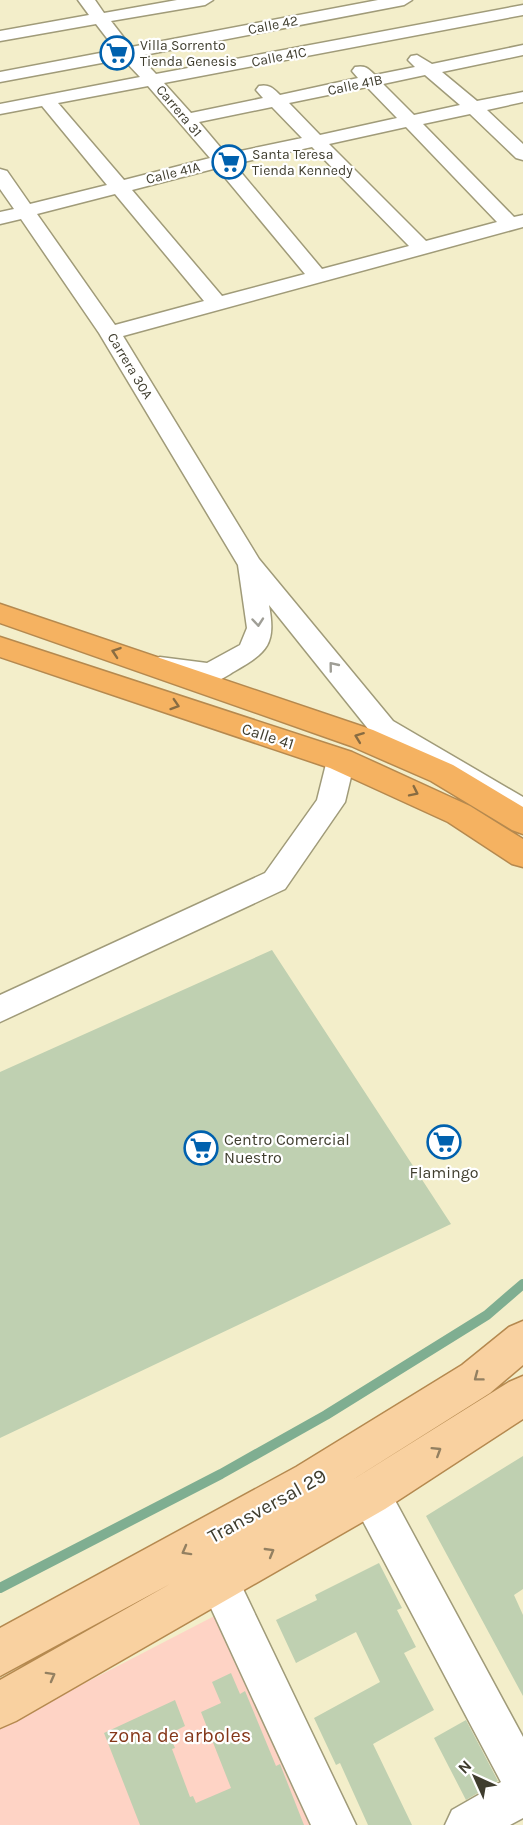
<svg xmlns="http://www.w3.org/2000/svg" width="523" height="1825" viewBox="0 0 523 1825" font-family="Karla,sans-serif">
	<style>
		.green { fill: #fed3c5 }
		.lines { fill: none; stroke-linecap: round; stroke-linejoin: round }
		.stream { stroke: #7fae91; stroke-width: 10 }
		.building { fill: #bfd0b1 }
		.minor-casing { stroke: #a09b79; stroke-width: 3 }
		.major-casing { stroke: #b5894f; stroke-width: 3 }
		.highway-casing { stroke: #b5894f; stroke-width: 3 }
		.minor { fill: #fff; fill-rule: evenodd }
		.major { fill: #f9d1a0; fill-rule: evenodd }
		.highway { fill: #f5b261; fill-rule: evenodd }
		.oneway { stroke: #9f9e96 }
		.oneway2 { stroke: #886c42 }
		.oneway3 { stroke: #938061 }
		.labels { text-anchor: middle; dominant-baseline: central; stroke-width: 4.5; stroke-linejoin: round; paint-order: stroke }
		.far-street-label { font-size: 14px; fill: #3f3d2e; stroke: #fff }
		.far-poi-label { font-size: 14px; fill: #3f3d2e; stroke: #fff; text-anchor: start }
		.street-label { font-size: 16px; fill: #3f3d2e; stroke: #fff }
		.poi-label { font-size: 16px; fill: #3f3d2e; stroke: #fff; text-anchor: start }
		.near-street-label { font-size: 20px; fill: #3f3d2e; stroke: #fff }
		.near-park-label { font-size: 20px; fill: #853719; stroke: #fff }
	</style>
	<rect width="100%" height="100%" fill="#f3eeca"/>
	<path class="green" d="M224,1611l100,214h-324v-98z"/>
	<g class="lines">
		<path class="stream" d="M0,1588l221,-114 105,-59 161,-100 36,-31"/>
	</g>
	<path class="building" d="M272,950l179,274 -451,214v-366z
		M523,1456v133l-9,6 9,20v81l-97,-180z
		M379,1563l23,45 -5,2 19,37 -12,6 30,57 -61,34 39,81h-44l-28,-62 -4,2 -22,-47 66,-36 -24,-50 -60,31 -20,-43 41,-20 -2,-5z
		M231,1673l9,21 5,-3 31,75 4,-2 24,61h-164l-36,-92 71,-33 10,26 -16,8 6,14 -3,1 18,48 3,-1 3,7 35,-15 -30,-76 20,-9 -9,-21z
		M466,1720l32,61 -32,19 -32,-62z"/>
	<g class="lines">
		<g class="minor-casing">
			<path id="minor" d="M78,0h17l9,13 73,-13h36l-8,5 -94,16 20,26 247,-47h34l-8,5 -265,51 17,18 367,-69v10l-359,68 27,30 72,-15 -7,-8 3,-4c10,-2 14,2 21,9l78,-17 -6,-7 3,-4c10,-2 13,1 20,8l40,-8 -7,-7 3,-4 6,-1 15,9 91,-19v10l-81,17 35,29 46,-9v10l-36,8 36,34v16l-7,-2 -46,-44 -47,10 91,93 9,-2v12l-400,109 136,223 134,162 130,76v29l-10,-4 -10,-11 -130,-76 -104,-130c7,39 -1,47 -34,66 -7,4 -16,11 -25,11 -18,1 -42,-5 -59,-10l-4,-6 4,-6 9,-3 47,6 33,-18 7,-17 -9,-63 -139,-232 -78,-114 -21,5v-12l14,-3 -14,-20v-20l7,2 23,33 77,-19 -65,-79 -42,8v-10l140,-27 -17,-18 -123,23v-10l116,-22 -20,-26 -96,17v-10l89,-16zM425,75l35,30 -46,10 -31,-31zM148,86l62,72 -86,22 -66,-77zM367,87l30,31 -77,17 -31,-32zM272,107l30,31 -76,16 -27,-32zM406,127l91,95 -71,19 -97,-97zM312,147l97,99 -87,23 -88,-105zM217,168l88,106 -83,22 -90,-106zM115,194l89,107 -89,24 -78,-111z
				M341,750l10,3 4,7 -10,42 -60,87 -285,133v-27l265,-122 52,-73 10,-40 4,-7z
				M370,1475l14,5 139,257v81l-13,7h-65l7,-15 49,-28 -145,-274 -5,-14 5,-14z
				M219,1562l14,6 123,257h-45l-112,-243 6,-14z"/>
		</g>
		<g class="major-casing">
			<path id="major" d="M523,1321v44l-33,28 -141,89 160,-100 14,-6v43l-138,90 -369,212 -16,7v-48l170,-96 -170,92v-48l296,-161 166,-102 47,-38z"/>
		</g>
		<g class="highway-casing">
			<path id="highway" d="M0,604l373,126 80,35 70,42v27l-11,-4 -81,-49 -80,-35 -351,-123z
				M0,637l352,115 118,54 53,33v28l-11,-3 -64,-42 -118,-54 -330,-111z"/>
		</g>
		<use href="#minor" class="minor"/>
		<use href="#major" class="major"/>
		<use href="#highway" class="highway"/>
	</g>
	<defs><path id="oneway-chevron" d="M-2-3.5L2.5 0L-2 3.5" fill="none" stroke-width="1.6" stroke-linecap="round" stroke-linejoin="round" transform="scale(1.5)"/></defs>
	<g class="oneway">
		<use href="#oneway-chevron" transform="translate(258 622) rotate(85)"/>
		<use href="#oneway-chevron" transform="translate(333 666) rotate(-129)"/>
	</g>
	<g class="oneway2">
		<use href="#oneway-chevron" transform="translate(116 652) rotate(-161)"/>
		<use href="#oneway-chevron" transform="translate(175 705) rotate(18)"/>
		<use href="#oneway-chevron" transform="translate(359 737) rotate(-159)"/>
		<use href="#oneway-chevron" transform="translate(414 792) rotate(26)"/>
	</g>
	<g class="oneway3">
		<use href="#oneway-chevron" transform="translate(478 1377) rotate(143)"/>
		<use href="#oneway-chevron" transform="translate(437 1451) rotate(-32)"/>
		<use href="#oneway-chevron" transform="translate(186 1551) rotate(151)"/>
		<use href="#oneway-chevron" transform="translate(270 1552) rotate(-30)"/>
		<use href="#oneway-chevron" transform="translate(51 1676) rotate(-29)"/>
	</g>
	<defs>
		<g id="supermarket-ring" transform="scale(1.725)"><circle r="9.5" fill="#fff" stroke="#0061ae" stroke-width="1.5"/><path d="M-6-5.5h2.5l.6 2H6L4.5 2H-2.5L-4.4-4H-6ZM-1.5 3.2a1.3 1.3 0 1 0 .1 0ZM3 3.2a1.3 1.3 0 1 0 .1 0Z" fill="#0061ae"/></g>
	</defs>
	<g fill-rule="evenodd">
		<use href="#supermarket-ring" x="117" y="53"/>
		<use href="#supermarket-ring" x="229" y="162"/>
		<use href="#supermarket-ring" x="444" y="1142"/>
		<use href="#supermarket-ring" x="201" y="1148"/>
	</g>
	<g class="labels">
		<g class="far-street-label">
			<text transform="translate(273 25) rotate(-11)">Calle 42</text>
			<text transform="translate(279 57) rotate(-11)">Calle 41C</text>
			<text transform="translate(355 85) rotate(-12)">Calle 41B</text>
			<text transform="translate(179 111) rotate(50)">Carrera 31</text>
			<text transform="translate(173 173) rotate(-14)">Calle 41A</text>
			<text transform="translate(130 366) rotate(59)">Carrera 30A</text>
		</g>
		<g class="far-poi-label">
			<text x="140" y="45">Villa Sorrento<tspan x="140" dy="16">Tienda Genesis</tspan></text>
			<text x="252" y="154">Santa Teresa<tspan x="252" dy="16">Tienda Kennedy</tspan></text>
		</g>
		<g class="street-label">
			<text transform="translate(268 736) rotate(18)">Calle 41</text>
		</g>
		<g class="poi-label">
			<text x="224" y="1139">Centro Comercial<tspan x="224" dy="18">Nuestro</tspan></text>
			<text x="444" y="1172" text-anchor="middle">Flamingo</text>
		</g>
		<g class="near-street-label">
			<text transform="translate(267 1506) rotate(-29)">Transversal 29</text>
		</g>
		<g class="near-park-label">
			<text x="180" y="1735">zona de arboles</text>
		</g>
	</g>
	<g transform="translate(475 1777) rotate(315)" stroke="#ffffff" stroke-width="4.5" paint-order="stroke">
	<path d="M0-4.5L10 22L0 15L-10 22Z" fill="#3f3d2e"/>
	<text y="-9" font-size="16" font-weight="bold" text-anchor="middle" fill="#3f3d2e">N</text>
	</g>
</svg>
